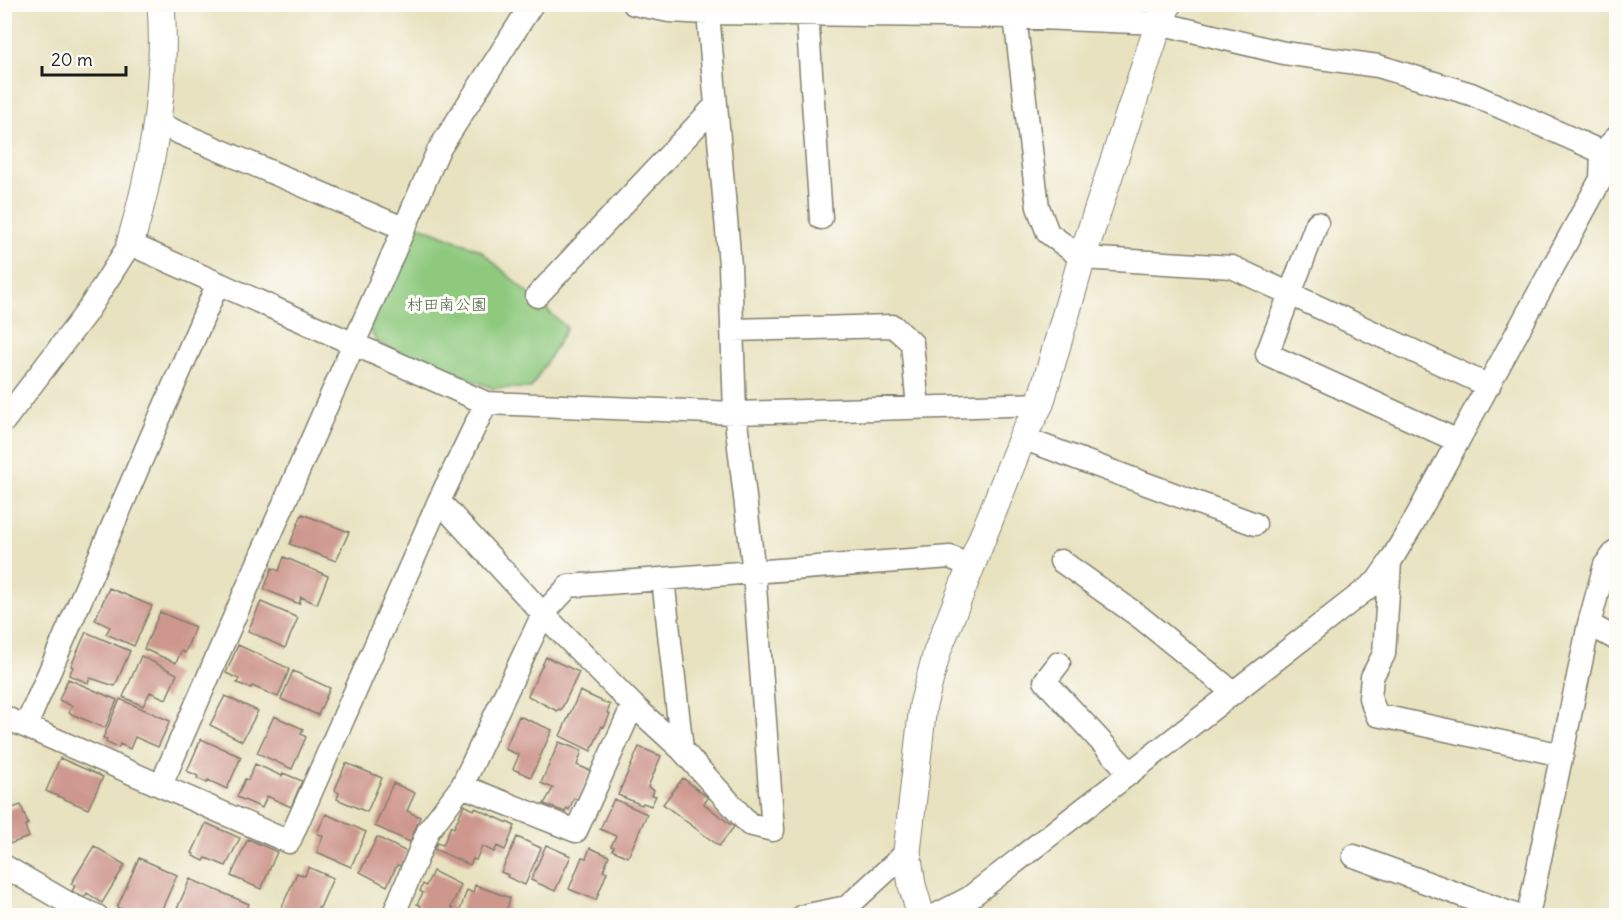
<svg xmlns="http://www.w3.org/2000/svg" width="1621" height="920" viewBox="0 0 1621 920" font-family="Delius,'Klee One',sans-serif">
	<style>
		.green { fill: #8ec97e; stroke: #55724d; stroke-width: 1.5 }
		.building { fill: #ce978d }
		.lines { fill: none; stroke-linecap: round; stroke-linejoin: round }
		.minor-casing { stroke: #827f6e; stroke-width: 25 }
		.tertiary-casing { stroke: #827f6e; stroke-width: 29 }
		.minor { stroke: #fff; stroke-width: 22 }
		.tertiary { stroke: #fff; stroke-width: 27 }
		.labels { text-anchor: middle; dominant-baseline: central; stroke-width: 6; stroke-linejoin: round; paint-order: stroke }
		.park-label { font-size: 16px; fill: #4a6143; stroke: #fdfcf7 }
	</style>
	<rect width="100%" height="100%" fill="#fdfcf7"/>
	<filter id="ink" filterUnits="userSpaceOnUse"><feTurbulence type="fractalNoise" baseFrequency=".0167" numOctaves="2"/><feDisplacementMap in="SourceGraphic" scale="12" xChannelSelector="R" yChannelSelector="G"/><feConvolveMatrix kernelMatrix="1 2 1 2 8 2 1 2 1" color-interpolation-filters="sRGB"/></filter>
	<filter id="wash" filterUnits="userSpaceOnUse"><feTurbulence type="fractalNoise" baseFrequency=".008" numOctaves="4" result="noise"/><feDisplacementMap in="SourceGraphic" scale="24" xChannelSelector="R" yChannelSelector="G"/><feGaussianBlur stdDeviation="1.35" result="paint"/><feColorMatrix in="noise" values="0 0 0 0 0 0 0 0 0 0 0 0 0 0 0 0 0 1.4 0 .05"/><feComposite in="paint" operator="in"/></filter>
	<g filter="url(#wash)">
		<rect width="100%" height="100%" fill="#e8e2c0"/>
		<path class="green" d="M410,222l70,28 87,78 -36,60h-39l-115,-45 -11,-20z"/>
		<g id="blocks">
			<path class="building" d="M302,514l47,18 -13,29 -46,-17z
				M284,557l44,19 -11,28 -16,-7 -2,7 -35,-15 8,-21 7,3z
				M109,588l43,18 -18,40 -28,-12 4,-7 -15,-7z
				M261,602l37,16 -13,30 -37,-17z
				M160,612l35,15 -10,26 -4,-2 -5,12 -32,-14z
				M86,632l44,19 -15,35 -25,-8 -2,5 -19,-8 4,-8 -2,-1z
				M238,645l50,23 1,2 -11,27 -26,-11 -1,2 -14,-5 2,-4 -13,-6z
				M141,656l36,18 -11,25 -16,-7 -7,14 -20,-9z
				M546,657l33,15 -18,38 -2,-1 -2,2 -29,-15z
				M293,671l37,17 -12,27 -37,-16z
				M68,679l49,21 -12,28 -36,-15 3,-7 -13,-6z
				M580,691l30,14 -3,8 3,1 -6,13 -2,-1 -11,25 -31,-15z
				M225,696l33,15 -16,30 -32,-16z
				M120,699l50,22 -12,26 -23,-10 -5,12 -10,-5 -2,4 -12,-6 1,-3 -4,-1z
				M274,716l29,13 -2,5 5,3 -14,32 -35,-16z
				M519,716l33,14 -21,47 -18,-8 6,-14 -14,-6z
				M201,739l40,18 -14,32 -19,-9 -1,3 -10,-5 1,-2 -11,-5z
				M559,742l23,9 -5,14 14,6 -12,29 -5,-2 -5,12 -2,-2 -2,4 -21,-8 9,-16 -12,-5z
				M639,747l22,9 -13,31 6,3 -2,5 4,1 -5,10 -8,-3 -1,2 -24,-10z
				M60,758l43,19 -15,32 -42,-18z
				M346,763l36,15 -15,34 -30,-13 2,-6 -4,-3z
				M255,764l27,12 1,-3 19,8 -11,26 -24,-11 -5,12 -25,-11 8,-18 3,1z
				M683,778l25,20 -4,6 30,23 -15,19 -56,-42z
				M393,783l22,10 -8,18 13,6 -10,25 -35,-16z
				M614,799l33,15 -19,43 -16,-7 2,-3 -3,-1 5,-10 -16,-7z
				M21,805l7,19 -3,2 4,11 -25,9v-35z
				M464,805l10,5 1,-2 40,18 -10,24 -8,-4 -3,6 -12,-6 -6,14 -3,-1 -3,6 -36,-16 3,-6 6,2 8,-19 3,2z
				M326,814l40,18 -15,35 -34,-15 6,-16 -6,-3z
				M206,823l34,15 -14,28 -20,-8 -2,3 -11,-5 1,-2 -2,-1z
				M377,837l30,15 -6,14 -4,-1 -10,21 -27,-14z
				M517,837l24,11 -16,37 -18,-8 1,-2 -7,-3z
				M248,839l29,13 -16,37 -30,-13z
				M546,845l25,11 -16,35 -24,-11z
				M94,846l31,19 -23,38 -15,-10 -3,5 -12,-7 3,-5 -4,-2z
				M590,848l19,8 -6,15 4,1 -11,28 -27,-11 13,-32 4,1z
				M139,858l38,17 -18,41h-34l-5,-3 2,-4 -5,-1z
				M308,867l25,11 -13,30 -2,-1 -4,9h-19l-14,-7 16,-36 8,3z
				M433,871l28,14 -10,22 2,2 -3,7h-34l5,-10 -4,-2 6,-11 -3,-2 3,-7 3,2z
				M190,879l59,25 -5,12h-70z
				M475,885l35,13 -5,18h-47l9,-26 6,3z"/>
		</g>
	</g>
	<g filter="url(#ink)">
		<use href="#blocks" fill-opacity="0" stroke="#827f6e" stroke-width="1.5"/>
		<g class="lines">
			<g class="minor-casing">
				<path id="minor" d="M634,4l35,7 39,2 307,4 144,6 125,30 94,13 93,28 131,58
					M807,14l14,204
					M1015,17l23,190 10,26 34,25 150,9 257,119
					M156,123l247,105
					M1317,223l-50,131 191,87
					M537,296l179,-191
					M732,330l161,-4 19,17 6,65
					M4,421l82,-108 44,-69 356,159 249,10 305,-9
					M1022,438l233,86
					M439,501l104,113 90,91 49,45 67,74 24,6 -19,-257 -19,-160 -5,-148 -22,-252
					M1061,561l79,56 94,76
					M1390,562l-6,92 -12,23 -2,21 7,17 185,40
					M663,579l19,171
					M1589,624l27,15
					M1059,663l-14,18 84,91
					M4,717l285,125 150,-341 47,-98
					M26,726l192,-443
					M161,785l277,-634 94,-147
					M462,786l114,45 57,-126
					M1354,856l164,60
					M4,866l69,40 24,10
					M393,916l35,-85 34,-45 81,-172 26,-28 381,-29 22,10
					M803,916l44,-9 60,-55
					M934,916l35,-18 408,-317 13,-19 22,-37 189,-346 1,-27 14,-14
					M1528,916l61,-292 16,-59 11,-14"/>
			</g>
			<g class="tertiary-casing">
				<path id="tertiary" d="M130,244c23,-77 37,-159 31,-240
					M921,916l-9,-31 -5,-33 16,-147 14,-53 85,-214 18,-34 42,-146 77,-235 9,-19"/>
			</g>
			<use href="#minor" class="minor"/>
			<use href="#tertiary" class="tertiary"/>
		</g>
	</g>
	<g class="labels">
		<g class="park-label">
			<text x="447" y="304">村田南公園</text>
		</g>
	</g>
	<rect width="1621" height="920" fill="none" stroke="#fdfcf7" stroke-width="24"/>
	<path d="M42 66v9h84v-9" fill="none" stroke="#1c1c1c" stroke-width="3"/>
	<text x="51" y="66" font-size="18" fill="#1c1c1c" stroke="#fdfcf7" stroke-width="4.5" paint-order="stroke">20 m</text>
</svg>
